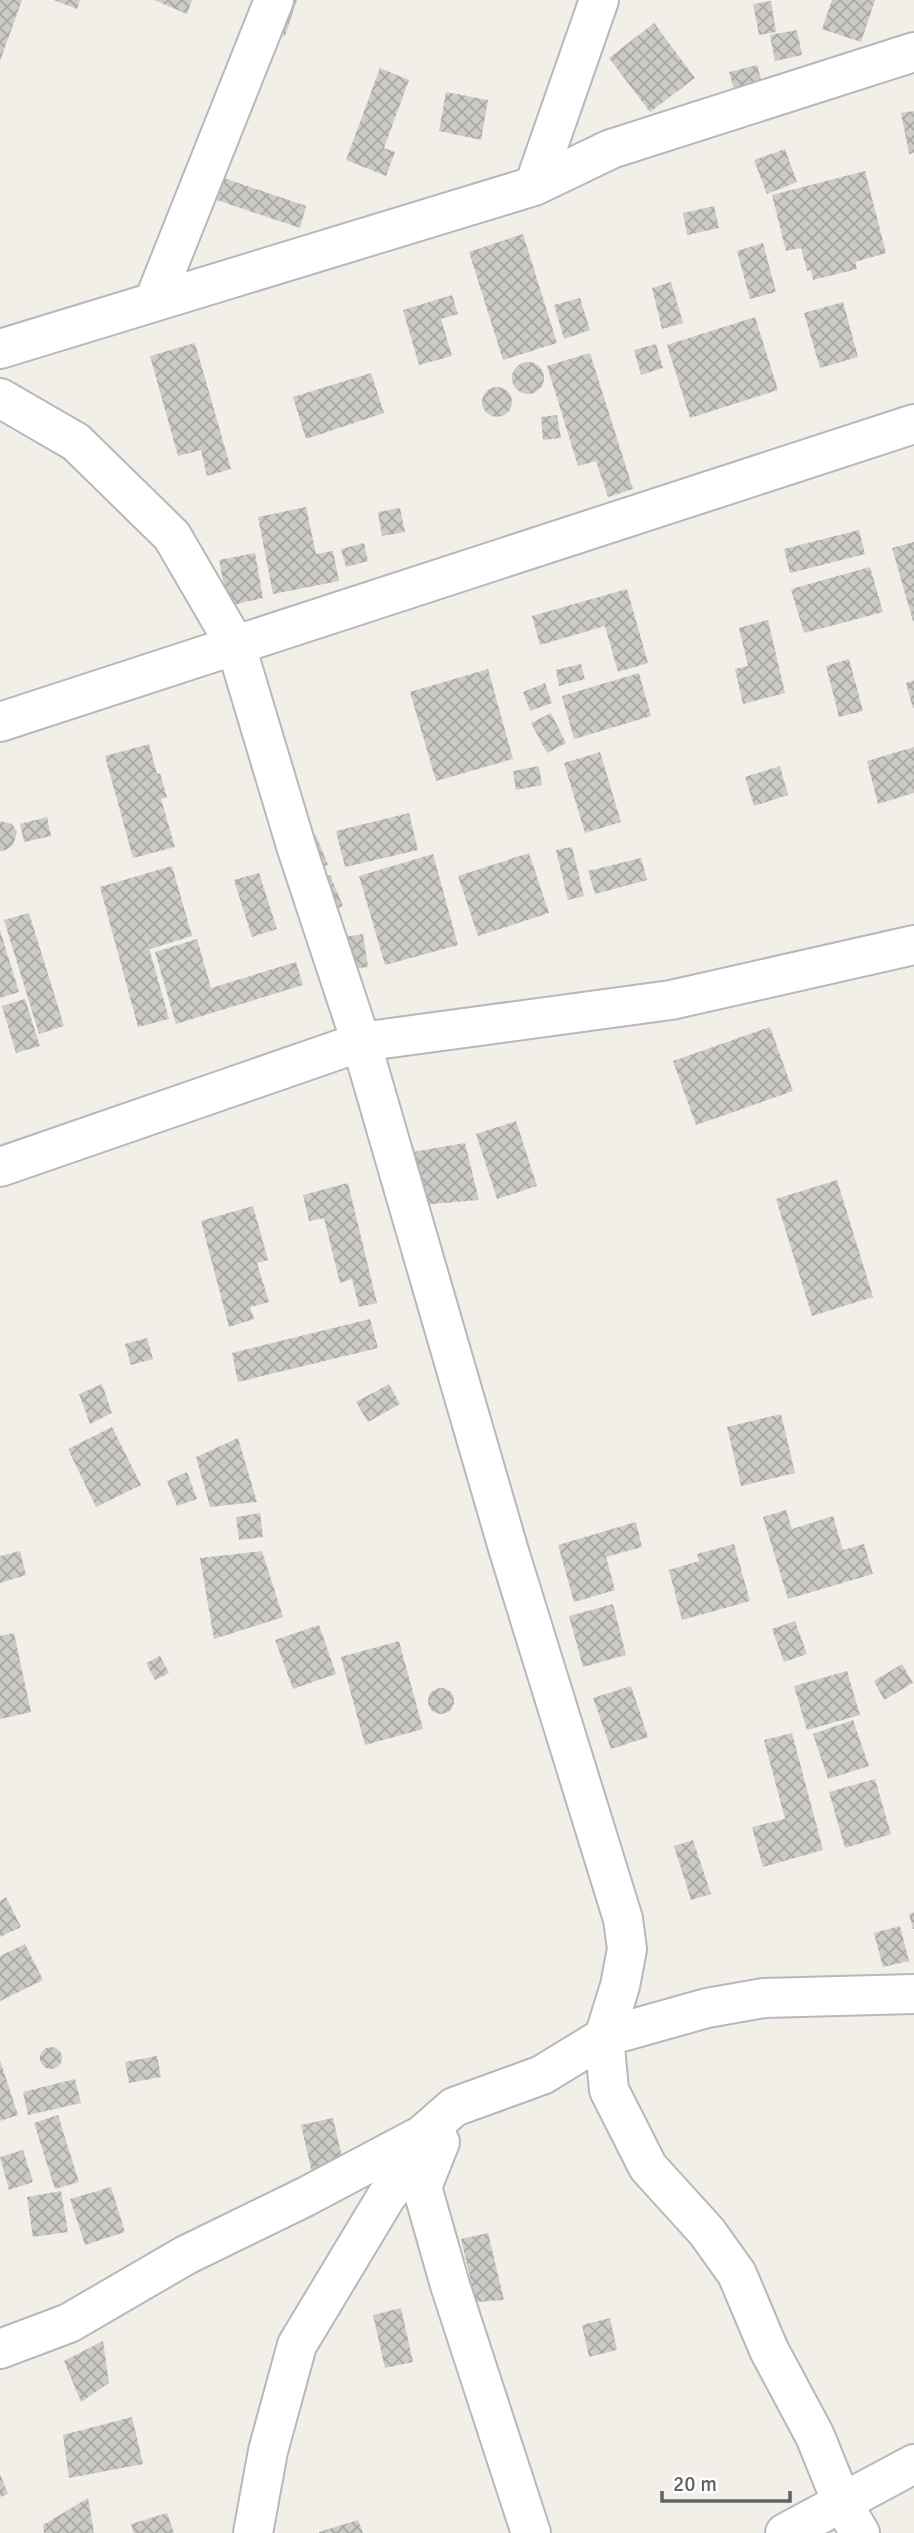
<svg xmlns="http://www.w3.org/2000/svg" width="914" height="2533" viewBox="0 0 914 2533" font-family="Signika,sans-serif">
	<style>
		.building { fill: url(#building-cross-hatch) }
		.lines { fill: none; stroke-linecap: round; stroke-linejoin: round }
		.minor-casing { stroke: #b5b8bc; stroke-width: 42 }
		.minor { stroke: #fff; stroke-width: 38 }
	</style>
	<defs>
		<pattern id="building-cross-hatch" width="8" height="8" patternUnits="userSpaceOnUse" patternTransform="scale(1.75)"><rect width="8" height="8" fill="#cccac5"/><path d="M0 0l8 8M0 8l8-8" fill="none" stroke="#a9a8a4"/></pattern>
	</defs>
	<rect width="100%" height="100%" fill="#f1efe8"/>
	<path class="building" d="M0,0h22l-22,61z
		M54,0h26l-3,9z
		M154,0h38l-5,14z
		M276,0h21l-12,36 -19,-6z
		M832,0h43l-14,42 -39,-13z
		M771,1l5,31 -17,3 -6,-31z
		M654,23l41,55 -45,34 -41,-54z
		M797,30l5,25 -27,6 -5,-26z
		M757,65l6,21 -28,7 -6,-21z
		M380,68l29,12 -25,68 11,4 -9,24 -40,-16z
		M446,92l42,8 -7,40 -42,-9z
		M914,111v42l-5,1 -8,-41z
		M785,149l12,33 -30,12 -13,-34z
		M865,171l21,82 -31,9 2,7 -44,11 -2,-10 -4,1 -6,-23 -15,3 -14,-56z
		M218,176l88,30 -6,22 -89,-30z
		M714,206l5,22 -32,7 -4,-22z
		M523,234l34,109 -54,17 -34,-108z
		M763,243l13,49 -26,7 -13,-48z
		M671,282l12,41 -21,6 -10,-41z
		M452,295l6,19 -17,5 11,37 -33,9 -16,-55z
		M580,298l10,32 -26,9 -10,-34z
		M843,302l15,55 -38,11 -16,-55z
		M755,317l23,73 -88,28 -23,-73z
		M195,343l36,126 -24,7 -6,-26 -23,6 -28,-100z
		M656,344l7,24 -22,7 -7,-25z
		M590,353l43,136 -25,8 -12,-36 -18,5 -31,-100z
		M512 378a16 16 0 1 1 32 0a16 16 0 1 1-32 0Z
		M371,373l13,40 -78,26 -13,-42z
		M482 402a15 15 0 1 1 30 0a15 15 0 1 1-30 0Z
		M557,415l4,23 -18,2 -2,-23z
		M306,507l10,47 17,-3 6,30 -66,13 -15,-77z
		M400,508l5,24 -23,4 -4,-24z
		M859,530l6,24 -75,19 -6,-24z
		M914,542v79h-1l-21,-73z
		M364,543l4,18 -22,6 -5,-18z
		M255,553l8,45 -35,8 -9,-46z
		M870,567l13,45 -79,21 -13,-44z
		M627,589l21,74 -30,9 -13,-46 -65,19 -8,-29z
		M768,620l17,73 -42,11 -8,-35 13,-3 -9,-38z
		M849,659l14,52 -24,6 -13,-51z
		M581,664l4,15 -26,7 -3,-16z
		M488,669l25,90 -77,22 -26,-89z
		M639,673l12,43 -77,23 -12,-43z
		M914,680v28h-1l-7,-25z
		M545,683l7,20 -22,8 -7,-19z
		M551,713l15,30 -19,10 -16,-30z
		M149,744l8,30 3,-1 7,24 -6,2 14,48 -42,11 -28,-102z
		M914,747v46l-36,11 -11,-43z
		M600,752l21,70 -36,11 -21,-70z
		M539,766l3,19 -26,5 -3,-19z
		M780,766l8,29 -34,11 -9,-29z
		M409,813l9,37 -73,17 -9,-36z
		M47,817l4,19 -27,6 -4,-18z
		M0,821l12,3 5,8 -4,13 -7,5 -6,1z
		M316,835l12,30 -16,5 -8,-29z
		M572,847l12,49 -16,4 -12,-50z
		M529,853l20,60 -71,23 -20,-60z
		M433,854l25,91 -73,20 -26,-89z
		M641,858l6,22 -52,14 -7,-23z
		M172,866l20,70 -42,13 -8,-26 27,96 -31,8 -38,-140z
		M259,873l18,56 -25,8 -18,-57z
		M330,875l13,31 -16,7 -13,-31z
		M29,913l35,113 -25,8 -35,-114z
		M0,930l19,62 -19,6z
		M363,934l5,33 -25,3 -4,-32z
		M197,939l14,49 85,-26 7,23 -127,39 -21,-72z
		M25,999l15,47 -24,7 -14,-47z
		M770,1027l23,64 -97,34 -23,-64z
		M516,1121l21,65 -40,13 -21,-65z
		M465,1143l14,57 -59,5 -13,-52z
		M837,1180l36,117 -61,19 -36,-117z
		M348,1183l29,120 -18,4 -7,-28 -12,4 -16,-65 -15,3 -6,-26z
		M253,1206l15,54 -11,3 12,39 -19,5 4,12 -25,8 -28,-106z
		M370,1319l8,29 -140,34 -6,-29z
		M147,1338l6,21 -22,6 -6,-21z
		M102,1384l10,29 -22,11 -11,-30z
		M389,1384l11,20 -32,18 -12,-20z
		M781,1414l14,59 -54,13 -14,-59z
		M112,1427l29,58 -45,22 -28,-58z
		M238,1438l19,64 -47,5 -14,-50z
		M187,1472l10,27 -20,7 -10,-25z
		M786,1510l6,19 41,-13 10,34 21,-6 9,30 -85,25 -25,-82z
		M260,1513l3,24 -24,3 -3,-23z
		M636,1522l6,25 -36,10 9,33 -41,12 -16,-57z
		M734,1544l16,57 -68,19 -13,-50 30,-9 -2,-7z
		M20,1551l6,24 -26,8v-27z
		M262,1551l21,66 -69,22 -14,-81z
		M613,1604l13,51 -43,12 -14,-51z
		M795,1621l12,33 -23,8 -12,-33z
		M319,1625l17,49 -43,15 -18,-49z
		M14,1633l17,79 -31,7v-83z
		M399,1641l24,88 -58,16 -24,-88z
		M160,1656l9,17 -14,7 -9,-17z
		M902,1664l11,19 -29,17 -10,-19z
		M847,1671l13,44 -53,15 -13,-44z
		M631,1686l17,51 -37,12 -18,-51z
		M428 1701a13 13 0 1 1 26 0a13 13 0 1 1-26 0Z
		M853,1720l16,46 -41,13 -15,-45z
		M792,1733l31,117 -60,17 -11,-40 33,-8 -21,-79z
		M875,1779l16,55 -46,14 -16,-56z
		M693,1840l18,54 -20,6 -17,-54z
		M6,1897l15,30 -21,10v-36z
		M914,1912v17h-1l-4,-15z
		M900,1926l9,35 -26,6 -9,-34z
		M25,1944l18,36 -43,21v-45z
		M40 2058a11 11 0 1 1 22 0a11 11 0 1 1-22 0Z
		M157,2056l4,21 -32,6 -4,-21z
		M0,2060l18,55 -18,6z
		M75,2079l6,24 -53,12 -5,-23z
		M58,2115l21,67 -24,7 -21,-66z
		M333,2118l11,48 -32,7 -11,-48z
		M23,2150l10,32 -24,8 -9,-33z
		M111,2187l14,45 -40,13 -15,-46z
		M61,2191l7,41 -35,5 -6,-40z
		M488,2233l16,67 -28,2 -15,-63z
		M401,2308l12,54 -28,6 -12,-53z
		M610,2318l7,32 -28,7 -7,-32z
		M103,2341l6,42 -28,19 -17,-41z
		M132,2417l11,47 -74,14 -6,-43z
		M0,2474l8,20 -8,3z
		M88,2498l6,35h-50l-1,-8z
		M167,2513l7,20h-40l-3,-9z
		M358,2520l5,13h-44v-1z"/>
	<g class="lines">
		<g class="minor-casing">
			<path id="minor" d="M534,186l65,-186
				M154,301l120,-301
				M0,349l534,-163 77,-37 303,-97
				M0,398l76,44 96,94 64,110 61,203 64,193 147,506 115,371 4,30 -7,37 -16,51 5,53 39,77 59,65 30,42 32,76 46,86 27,67 18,30
				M0,722l914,-298
				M0,1167l361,-125 310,-42 243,-55
				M440,2142l-18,45 28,98 81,248
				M0,2349l69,-26 117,-68 119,-58 117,-62 32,-28 88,-32 62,-38 103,-29 57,-10 150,-4
				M253,2533l15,-82 29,-106 89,-148 48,-63
				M785,2533l129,-69"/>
		</g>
		<use href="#minor" class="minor"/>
	</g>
	<path d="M662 2491v10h128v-10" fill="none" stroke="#5f6368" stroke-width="3.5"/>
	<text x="673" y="2491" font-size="21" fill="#5f6368" stroke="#ffffff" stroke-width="5" paint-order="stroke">20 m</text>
</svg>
